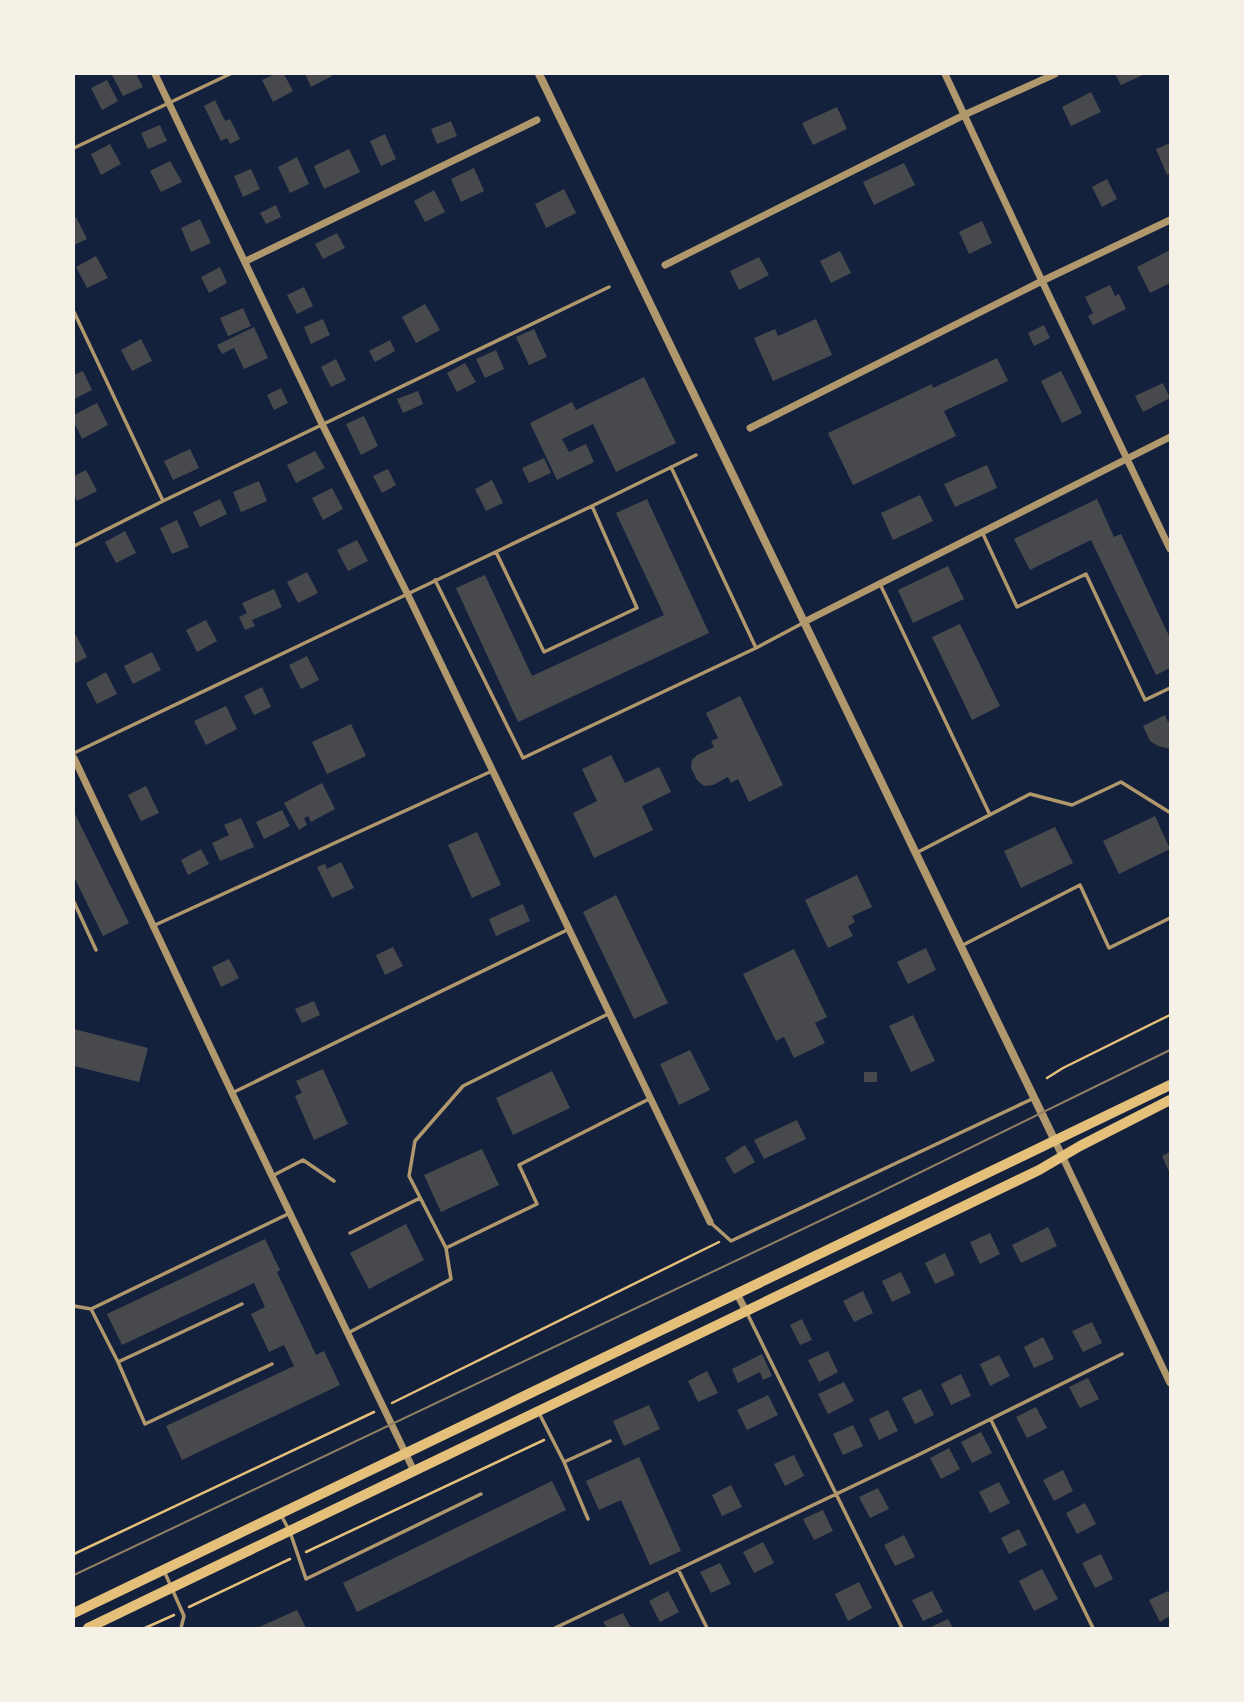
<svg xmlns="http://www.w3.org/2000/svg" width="1244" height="1702" viewBox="0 0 1244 1702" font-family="'Nunito Sans',sans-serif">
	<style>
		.building { fill: #48494c }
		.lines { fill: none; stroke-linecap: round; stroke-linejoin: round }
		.path { stroke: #e5c07b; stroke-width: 2.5 }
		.service { stroke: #b1986c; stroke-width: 3.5 }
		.minor { stroke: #b1986c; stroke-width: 7 }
		.tertiary { stroke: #b1986c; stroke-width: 8 }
		.secondary { stroke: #e5c07b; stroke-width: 10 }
		.tram { stroke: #918062; stroke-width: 2 }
	</style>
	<rect width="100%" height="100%" fill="#14213d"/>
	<path class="building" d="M116,74h20l7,13 -20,9 -11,-21z
		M275,74h9l9,17 -20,11 -11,-22z
		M305,74h26l1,2 -21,11z
		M1115,74h30l-24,11z
		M107,80l11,21 -16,9 -11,-22z
		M1091,92l10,20 -30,14 -9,-19z
		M215,100l10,21 5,-2 10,20 -10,5 -3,-6 -6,3 -17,-35z
		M837,107l10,22 -34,16 -11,-22z
		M451,121l6,15 -20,8 -6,-15z
		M160,125l7,16 -19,8 -7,-16z
		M385,134l11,25 -15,7 -11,-25z
		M1170,143v30l-3,2 -11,-26z
		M110,144l11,20 -20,11 -10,-21z
		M349,149l11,23 -36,17 -10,-23z
		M297,157l12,27 -19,9 -12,-26z
		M170,161l12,21 -21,10 -11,-21z
		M904,163l11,22 -41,20 -11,-23z
		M474,168l10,23 -23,11 -10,-23z
		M251,169l9,20 -17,8 -9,-21z
		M1107,179l10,20 -15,8 -10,-20z
		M564,189l12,24 -30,15 -11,-24z
		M434,190l11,22 -20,10 -11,-21z
		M276,205l5,12 -15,7 -6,-11z
		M76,217l11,22 -13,6v-27z
		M200,219l11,24 -20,9 -10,-24z
		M982,221l10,22 -23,11 -10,-22z
		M337,233l8,15 -22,11 -8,-15z
		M1170,250v33l-20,10 -13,-26z
		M840,251l11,22 -20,10 -11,-22z
		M96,256l12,22 -21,10 -11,-21z
		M759,257l10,18 -30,15 -9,-19z
		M220,267l7,16 -18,10 -8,-16z
		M1110,285l5,11 4,-2 7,15 -33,16 -5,-9 5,-3 -8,-16z
		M304,287l9,19 -16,8 -10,-19z
		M425,304l15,26 -24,13 -14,-26z
		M243,308l8,18 -23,10 -8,-18z
		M323,319l7,16 -19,9 -7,-17z
		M816,319l16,36 -59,26 -19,-43 21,-9 3,7z
		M1044,325l6,13 -16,8 -6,-13z
		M254,327l14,31 -24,11 -10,-21 -12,6 -5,-9z
		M534,329l13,28 -18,8 -13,-28z
		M141,339l11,22 -20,10 -11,-21z
		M390,340l5,11 -20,11 -6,-11z
		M496,350l8,19 -19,9 -9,-19z
		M997,358l11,23 -64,30 12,25 -103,49 -25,-52 104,-49 1,4z
		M336,359l10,21 -15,7 -10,-20z
		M465,363l11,19 -19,10 -10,-19z
		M83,371l9,19 -18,9v-24z
		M1061,371l21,42 -20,10 -21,-42z
		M644,377l32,66 -60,29 -23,-48 -31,15 7,13 17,-8 8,18 -37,18 -27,-57 42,-21 4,8z
		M1163,383l7,15 -27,14 -8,-16z
		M281,388l7,15 -14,7 -7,-15z
		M418,391l5,13 -20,9 -6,-14z
		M97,403l11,22 -26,14 -8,-17v-7z
		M364,416l14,30 -17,9 -15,-31z
		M190,449l9,19 -26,12 -9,-19z
		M315,451l10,17 -29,15 -9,-18z
		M544,458l7,15 -22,10 -7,-15z
		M987,465l10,23 -42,19 -11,-23z
		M388,469l8,16 -14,8 -9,-17z
		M86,470l11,21 -20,10 -3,-7v-18z
		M492,480l11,23 -17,8 -11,-22z
		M259,481l8,20 -26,11 -8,-20z
		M332,488l11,21 -20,11 -11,-22z
		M920,495l13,26 -40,19 -12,-27z
		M220,499l7,15 -27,13 -7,-15z
		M647,499l62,134 -191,89 -62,-134 29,-13 47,101 132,-61 -48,-102z
		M1097,499l17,38 7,-3 49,104v30l-14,7 -65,-135 -61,30 -16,-31z
		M177,520l12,27 -17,7 -12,-26z
		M125,531l11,22 -20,10 -11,-21z
		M357,540l11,21 -20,10 -11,-21z
		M948,566l16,33 -51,24 -15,-33z
		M307,572l11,21 -20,10 -11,-21z
		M274,589l8,18 -30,13 3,6 -10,4 -6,-13 8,-4 -5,-10z
		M206,620l11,21 -20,11 -11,-22z
		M960,624l40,82 -28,14 -40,-83z
		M76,635l11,22 -13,7v-27z
		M152,652l9,18 -28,14 -9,-18z
		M307,656l12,24 -18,9 -12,-24z
		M106,672l11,22 -20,10 -11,-21z
		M262,687l9,20 -17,8 -10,-19z
		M740,696l43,89 -34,17 -11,-23 -7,4 -3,-6 -15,8 -9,1 -7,-6 -6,-12 1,-8 5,-5 17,-8 -3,-6 7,-3 -12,-25z
		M226,706l11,23 -31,16 -12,-24z
		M1165,715l3,7 2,-1v28l-12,-3 -8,-5 -7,-15z
		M351,724l15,32 -39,18 -15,-32z
		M611,755l14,28 34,-16 12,25 -29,14 11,24 -59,28 -21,-45 24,-12 -15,-32z
		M322,783l13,26 -24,13 -3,-6 -4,2 3,7 -8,5 -15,-27z
		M146,786l13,27 -18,8 -13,-26z
		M282,810l8,16 -26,13 -8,-17z
		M74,812l55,111 -26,13 -29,-59z
		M1155,816l15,33 -51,25 -16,-33z
		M241,818l13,29 -34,14 -8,-18 17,-8 -5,-10z
		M1055,827l18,36 -52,25 -17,-37z
		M477,832l24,53 -29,13 -24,-53z
		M201,849l8,15 -21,11 -7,-15z
		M341,862l13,26 -22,10 -15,-31 8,-3 2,5z
		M857,875l15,32 -20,9 3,6 -7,4 5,10 -25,12 -23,-48z
		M616,895l52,108 -34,16 -51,-107z
		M523,904l7,17 -34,15 -7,-17z
		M393,947l10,19 -18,9 -9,-20z
		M926,948l10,22 -28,14 -11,-22z
		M794,949l33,68 -12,6 10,20 -31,15 -10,-21 -8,4 -33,-67z
		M229,959l10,19 -18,9 -9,-20z
		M314,1001l6,14 -18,8 -7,-14z
		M913,1015l22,46 -24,11 -22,-46z
		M74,1029l74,19 -9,34 -65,-16z
		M690,1050l20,40 -31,15 -19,-41z
		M323,1069l25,55 -34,16 -19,-44 7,-3 -6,-12z
		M552,1071l18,37 -57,27 -17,-37z
		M864,1072h13v10h-13z
		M797,1120l9,19 -42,20 -10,-19z
		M745,1145l10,17 -21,12 -9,-16z
		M482,1149l17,36 -58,27 -17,-37z
		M1170,1152v22l-8,-18z
		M406,1224l18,36 -55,29 -19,-36z
		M1048,1227l9,19 -36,17 -9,-18z
		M990,1233l10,21 -20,10 -10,-22z
		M265,1239l15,31 -3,2 39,83 8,-4 16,34 -158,75 -16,-34 128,-60 -10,-21 -15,7 -18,-38 14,-7 -11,-24 -132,62 -15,-31z
		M945,1253l10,22 -20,9 -10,-21z
		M901,1272l10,21 -19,9 -10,-21z
		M863,1291l10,22 -19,9 -11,-21z
		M802,1319l10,21 -12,5 -10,-20z
		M1092,1322l10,21 -19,9 -11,-21z
		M1043,1337l11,22 -20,9 -10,-21z
		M828,1351l10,21 -19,10 -11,-22z
		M762,1354l10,22 -9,4 -3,-8 -22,11 -6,-14z
		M999,1355l11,21 -20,10 -10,-22z
		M707,1371l11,22 -20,9 -10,-21z
		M961,1374l10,22 -20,9 -10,-21z
		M1088,1378l11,21 -19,9 -11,-21z
		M844,1382l10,19 -26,13 -10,-20z
		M921,1389l13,26 -19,9 -13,-26z
		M768,1395l10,20 -31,15 -10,-20z
		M649,1405l11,24 -36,17 -11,-25z
		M1036,1407l11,21 -20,10 -11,-21z
		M888,1410l10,21 -19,9 -10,-21z
		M853,1425l10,21 -20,9 -10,-21z
		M981,1432l11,21 -20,10 -11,-21z
		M949,1448l11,21 -19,10 -11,-21z
		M794,1455l10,21 -19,10 -11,-22z
		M639,1457l42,94 -31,14 -29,-65 -22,10 -13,-29z
		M1063,1470l10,21 -19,10 -11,-21z
		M552,1481l14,29 -209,102 -14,-29z
		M999,1482l11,21 -20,10 -11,-21z
		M731,1485l11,22 -20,9 -10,-21z
		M878,1488l11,21 -19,9 -11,-21z
		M1085,1503l11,21 -19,10 -11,-21z
		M823,1510l10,21 -19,9 -11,-21z
		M1019,1529l8,16 -18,9 -8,-16z
		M904,1535l11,22 -20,9 -11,-21z
		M763,1542l11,21 -20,10 -11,-21z
		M1101,1554l12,25 -18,9 -13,-25z
		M720,1563l11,21 -20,9 -11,-21z
		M1042,1569l16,30 -24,12 -15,-30z
		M859,1582l13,26 -24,13 -13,-27z
		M668,1591l11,21 -19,10 -11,-21z
		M932,1591l11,21 -20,9 -11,-21z
		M1168,1591l2,5v20l-10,6 -11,-22z
		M297,1610l9,18h-49z
		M623,1613l8,15h-24l-4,-6z
		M948,1619l5,9h-24z"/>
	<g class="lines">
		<path class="path" d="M1047,1078l16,-10 107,-53
			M392,1403l327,-161
			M306,1552l238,-112
			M74,1554l300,-142
			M189,1607l101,-48
			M145,1628l29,-13"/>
		<path class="service" d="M74,148l156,-74
			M74,312l89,189
			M671,467l85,181
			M983,534l34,73 69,-33 59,126 25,-12
			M74,546l89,-45 446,-214
			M496,552l48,100 93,-44 -45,-102
			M435,580l88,178 233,-110 47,-25
			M880,584l110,231
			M74,753l518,-247 104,-51
			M918,852l112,-58 42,11 49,-23 48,30 1,-1
			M74,902l22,48
			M153,926l339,-155
			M963,945l117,-60 29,63 61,-30
			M232,1093l335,-163
			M274,1175l29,-15 31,21
			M711,1223l20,18 301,-142
			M350,1233l70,-35
			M446,1248l91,-44 -18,-39 130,-66
			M242,1304l-124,58 -27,-53 199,-96
			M74,1306l17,3
			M747,1313l155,315
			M348,1333l103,-54 -5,-31 -37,-72 6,-35 48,-55 145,-72
			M118,1362l27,62 127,-60
			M539,1413l25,49 24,57
			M991,1420l102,208
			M564,1462l46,-21
			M281,1515l9,17 16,47 175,-85
			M678,1569l29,59
			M165,1573l19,43 -3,12
			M555,1628l361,-172 206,-102"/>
		<path class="minor" d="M155,74l168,352 84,167 303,629
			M945,74l97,207 128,268
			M246,261l291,-141
			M665,265l299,-150 91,-41
			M750,428l292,-147 128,-61
			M804,622l366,-185
			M74,758l158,335 182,378
			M1055,1141l115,242
			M737,1294l9,17"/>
		<path class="tertiary" d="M539,74l516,1067"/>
		<path class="secondary" d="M74,1613l1096,-528
			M88,1628l951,-458 41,-24 90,-46"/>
		<path class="tram" d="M74,1575l796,-378 300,-147"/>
	</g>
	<rect width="1244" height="1702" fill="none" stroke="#f6f1e7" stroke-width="150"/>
</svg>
